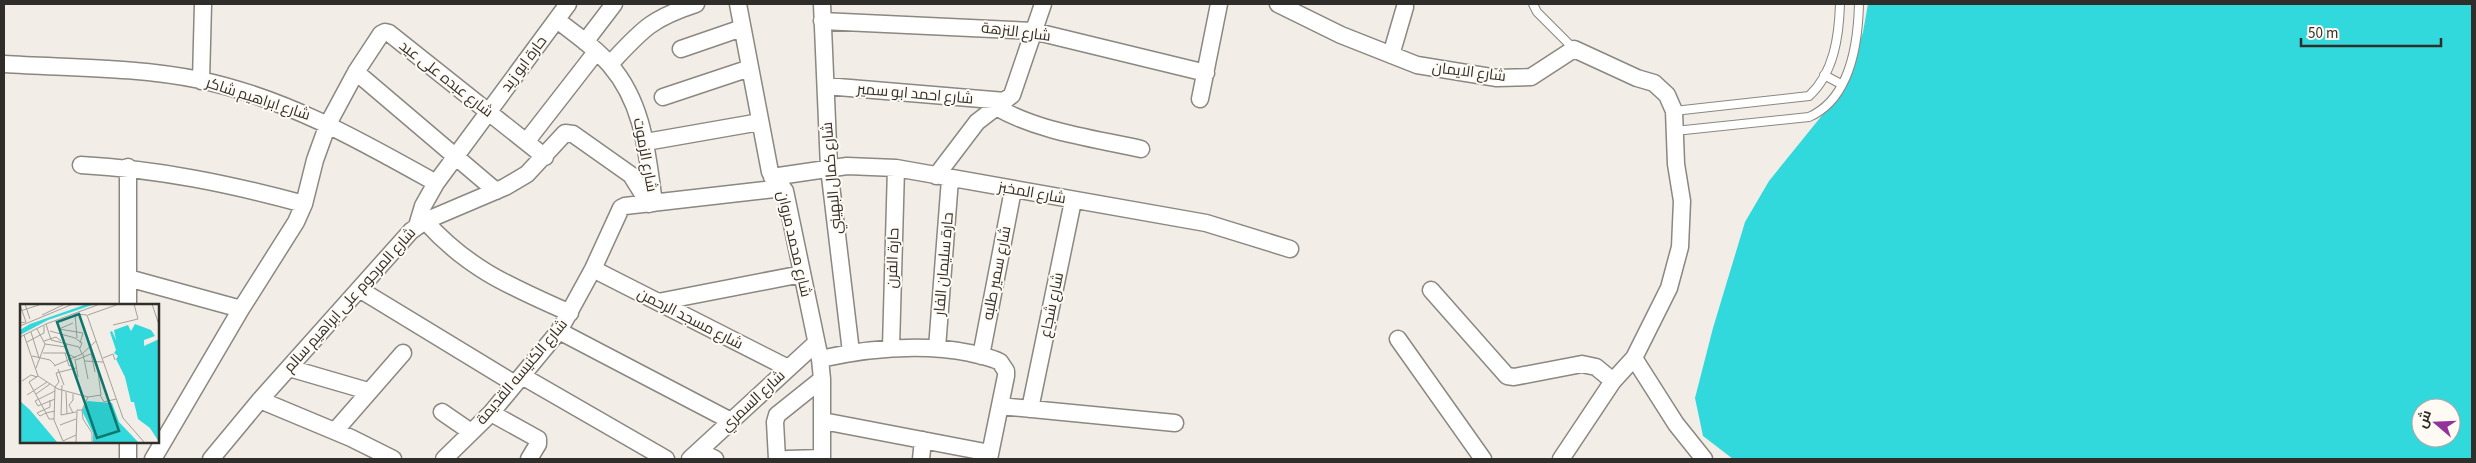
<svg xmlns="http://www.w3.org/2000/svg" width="2476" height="463" viewBox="0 0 2476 463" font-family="'Source Sans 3',Cairo,sans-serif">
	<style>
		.water { fill: #31d9dc; fill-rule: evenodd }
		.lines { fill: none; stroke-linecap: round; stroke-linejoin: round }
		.lane-casing { stroke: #8b8781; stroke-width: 10 }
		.street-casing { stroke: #8b8781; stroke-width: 19 }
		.lane { stroke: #fff; stroke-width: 8 }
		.street { stroke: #fff; stroke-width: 16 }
		.labels { text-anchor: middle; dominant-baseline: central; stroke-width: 4; stroke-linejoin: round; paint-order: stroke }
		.street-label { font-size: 15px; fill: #302e2b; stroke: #fffaf3 }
		.inset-road { fill: none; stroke: #a4a19b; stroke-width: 1 }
		.view { fill: #0f766e; fill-opacity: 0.15; stroke: #0f766e; stroke-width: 2.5 }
		.inset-edge { fill: none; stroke: #302e2b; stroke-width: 2.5 }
	</style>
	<rect width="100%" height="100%" fill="#f2ede6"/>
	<path class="water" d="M1868,4h604v455h-739l-30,-23 -8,-38 18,-70 32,-106 24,-41 76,-94 18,-55zM2421,408h30v30h-30z"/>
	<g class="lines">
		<g class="lane-casing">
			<path id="lane" d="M1533,4l4,8 37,37
				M1824,75l17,9
				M1674,111l135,-15c25,-23 30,-60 31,-92
				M1675,131l134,-14c41,-18 49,-74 50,-113"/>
		</g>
		<g class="street-casing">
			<path id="street" d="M738,4l32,168 15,19 35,168 2,20v80
				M822,4l7,164 22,184
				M1278,4l63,31 76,30 80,13 34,-1 43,-28 63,29 17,5 13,12 7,16 2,53 6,37 -2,46 -11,41 -35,70 42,66 28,35
				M557,20c18,14 39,28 53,45 34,39 37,89 44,138
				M822,21l211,10 173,42
				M585,42l29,-38
				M681,49l61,-21
				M1391,55l14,-48
				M4,64c65,4 133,3 196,16 86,18 161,61 236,103
				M610,64c32,-34 40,-45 86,-60
				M356,72l140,119
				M201,81l2,-77
				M826,86l179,15
				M663,97l87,-29
				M1200,99l19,-95
				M996,107c44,25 96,31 145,42
				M526,142l70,-90
				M646,142l114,-20
				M81,165c77,4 149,19 223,39
				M936,176l41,-54 35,-27 31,-91
				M772,177l75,-11 49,2 310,55 84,26
				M425,221c44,49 87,66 145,92
				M417,226l6,-20 13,-23 132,-179
				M593,269l195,99
				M128,278l113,31
				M359,289l156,95
				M1431,290l76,86 7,1 68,-13 14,3 17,14
				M658,302l144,-28
				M128,306v-139
				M559,331l172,90
				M1398,339l85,120
				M891,347l5,-179
				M937,348l13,-169
				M981,356l32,-166
				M820,359c50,-11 100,-16 150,-6 11,3 21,4 30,9l6,9v5l-17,83
				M289,368l79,23
				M522,376l144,83
				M260,400l91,38 42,21
				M1000,406l175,17
				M1030,409l43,-208
				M442,412l29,20
				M491,413l47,26v5l-9,15
				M823,421l167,32
				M335,431l68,-78
				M128,442v17
				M699,451l16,8
				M153,459l88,-150 55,-87 8,-18 11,-44 13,-36 28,-52 25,-38 4,-2 4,1 156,124
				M211,459l49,-59 151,-169 14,-10 80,-34 22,-13 38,-41 8,1 58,41 18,29
				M444,459l47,-46 68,-82 34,-62 28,-61 4,-2 158,-18
				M690,459l126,-116
				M777,459l-2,-37 2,-7 45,-36
				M787,459l35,-1
				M921,459l2,-19
				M1561,459l52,-78 21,-23"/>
		</g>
		<use href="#lane" class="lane"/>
		<use href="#street" class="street"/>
	</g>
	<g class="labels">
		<g class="street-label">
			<text transform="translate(1016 32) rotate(7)">شارع النزهة</text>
			<text transform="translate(524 64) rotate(-53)">حارة ابو زيد</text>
			<text transform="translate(1469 72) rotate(7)">شارع الايمان</text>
			<text transform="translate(446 79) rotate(38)">شارع عبده على عيد</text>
			<text transform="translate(915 94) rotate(5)">شارع احمد ابو سمير</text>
			<text transform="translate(258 99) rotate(18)">شارع ابراهيم شاكر</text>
			<text transform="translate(645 155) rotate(79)">شارع الزموت</text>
			<text transform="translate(832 178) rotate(-95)">شارع كمال البهيني</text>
			<text transform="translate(1032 193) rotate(10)">شارع المخبز</text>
			<text transform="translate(794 244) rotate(77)">شارع محمد مروان</text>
			<text transform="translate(893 258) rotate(-88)">حارة الفرن</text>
			<text transform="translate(944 264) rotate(-85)">حارة سليمان الفار</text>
			<text transform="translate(997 273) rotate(-79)">شارع سمير طلبه</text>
			<text transform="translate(350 300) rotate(-48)">شارع المرحوم على ابراهيم سالم</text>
			<text transform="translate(1052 305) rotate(-78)">شارع شجاع</text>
			<text transform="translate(690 319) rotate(27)">شارع مسجد الرحمن</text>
			<text transform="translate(522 372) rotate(-50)">شارع الكنيسه القديمة</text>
			<text transform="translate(753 401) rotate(-43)">شارع السمري</text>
		</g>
	</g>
	<g transform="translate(20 304)">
		<rect width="139" height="139" fill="#f2ede6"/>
		<path d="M67,0h8l-47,16 -28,15v-5l10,-6zM115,20l16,6 4,6 -11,4v6l15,-7v103l-9,-14 -12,-9 -4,-17h-3l-6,-25 -9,-18 2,-3 -4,-3 2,-3 -6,-18 2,-1 4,9 -2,-10 14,-5 3,6zM0,97l10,9 27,32h-37zM67,97l25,2 7,19 19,20h-45v-9l-11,-22z" fill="#31d9dc"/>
		<path class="inset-road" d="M5,0l5,15M132,0l7,21M0,1l6,17 -6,1M0,7l22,-7M55,10l2,24M55,10l12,1 36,103 21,24M22,11l23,-11M68,11l31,-11M53,19l-14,6 24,4 -3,10M26,20l5,16 28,7 3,7M93,21l25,-6 -4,-15M0,22l53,-22M17,25l8,15 21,3 1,-3M30,27l25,7 7,5 -2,5M11,28l8,26M4,31l14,41 20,13 30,8M0,33l26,-13 54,-20M24,37l12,-4 5,4M7,38l17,-9v-7M23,49h23l10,5M45,49l4,13 4,-1M71,49l4,19M63,50l5,25M12,52l18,4 6,6M83,54l10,-4 2,6M55,55l3,18M56,56l17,-7M65,57l18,1M77,60l4,31M34,62l28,-12 14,-13M16,64l9,-24M56,64l-20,5 3,9 -4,5 -1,33 9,21 13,-6M38,65l6,16M18,72l-9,6 17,31 9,-2M2,77l9,-6 6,2M42,81l-1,30 15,-3M46,88l1,22M16,90l14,-10M7,91l20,-13M80,91l4,7 12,-3M19,95l-4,2 3,5 17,-7M19,95l16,-8M30,96v7l-13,6 3,3 6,-3 3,6h5M53,109l-4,-8 4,-5v-6M40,121l16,-6M56,138l1,-32h5M72,138v-9l-9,-14 -1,-9 6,-13 13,-2"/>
		<path class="view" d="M59,10l40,117 -22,7 -40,-116z"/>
		<rect width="139" height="139" class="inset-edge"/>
	</g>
	<rect width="2476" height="463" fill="none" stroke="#302e2b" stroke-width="10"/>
	<g transform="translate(2436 423) rotate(289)"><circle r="24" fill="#fffaf3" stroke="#aca8a3"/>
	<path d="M0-4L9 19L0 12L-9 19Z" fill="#933299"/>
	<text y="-8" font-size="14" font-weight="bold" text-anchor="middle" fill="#302e2b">ش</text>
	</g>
	<path d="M2301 38v8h140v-8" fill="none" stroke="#302e2b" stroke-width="2.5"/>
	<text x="2308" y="38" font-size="15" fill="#302e2b" stroke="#fffaf3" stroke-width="4" paint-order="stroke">50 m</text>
</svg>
